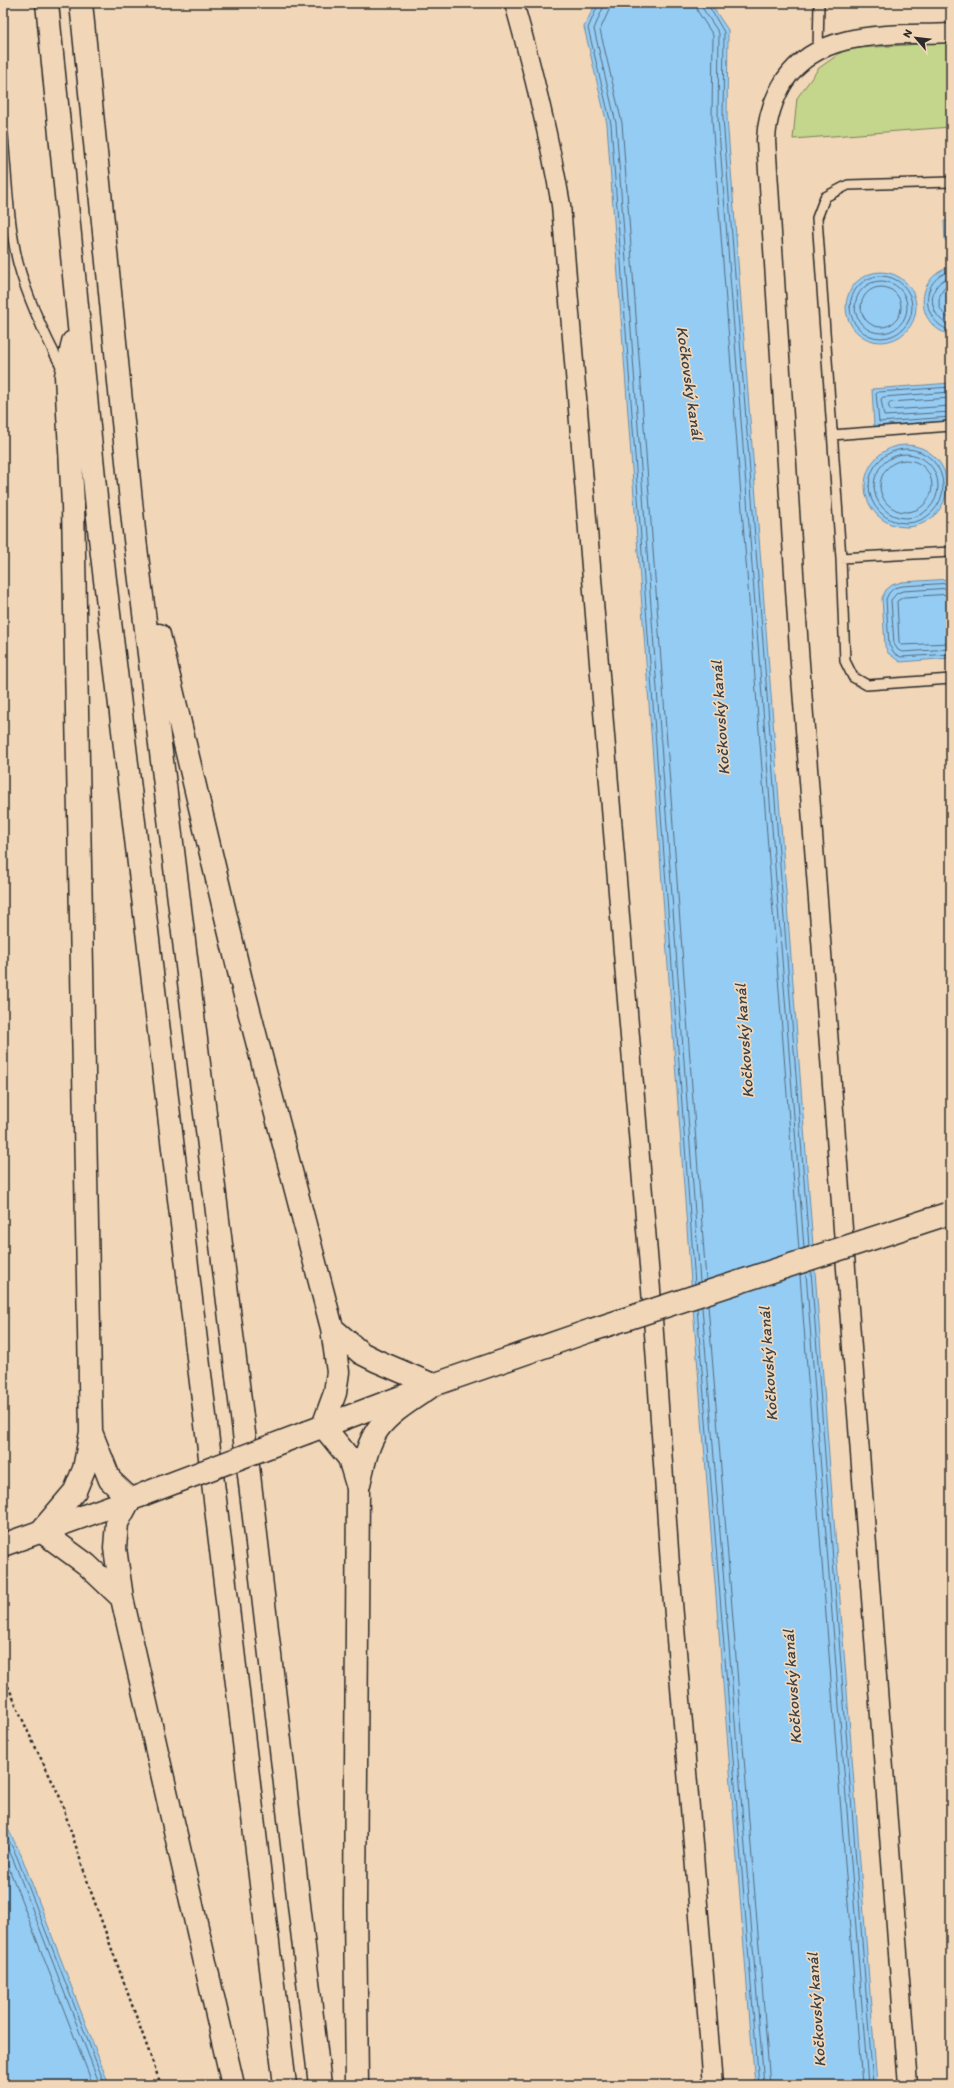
<svg xmlns="http://www.w3.org/2000/svg" width="954" height="2088" viewBox="0 0 954 2088" font-family="Itim,sans-serif">
	<style>
		.green { fill: #c4d68b; stroke: #78805b }
		.water { fill: #95ccf4; stroke: #6b8ca4 }
		.lines { fill: none; stroke-linecap: round; stroke-linejoin: round }
		.shore { stroke: #556b7b; stroke-width: 1 }
		.service-casing { stroke: #2b2b2b; stroke-width: 12 }
		.minor-casing { stroke: #2b2b2b; stroke-width: 21 }
		.primary-casing { stroke: #2b2b2b; stroke-width: 25 }
		.motorway-casing { stroke: #2b2b2b; stroke-width: 25 }
		.path { stroke: #2b2b2b; stroke-width: 2.5; stroke-dasharray: 3 3; stroke-linecap: butt }
		.service { stroke: #f1d6b8; stroke-width: 9 }
		.minor { stroke: #f1d6b8; stroke-width: 18 }
		.primary { stroke: #f1d6b8; stroke-width: 22 }
		.motorway { stroke: #f1d6b8; stroke-width: 22 }
		.primary-bridge-casing { stroke: #2b2b2b; stroke-width: 25; stroke-linecap: butt }
		.primary-bridge { stroke: #f1d6b8; stroke-width: 22 }
		.labels { text-anchor: middle; dominant-baseline: central; stroke-width: 3.5; stroke-linejoin: round; paint-order: stroke }
		.water-label { font-size: 16px; font-style: italic; fill: #3b4349; stroke: #f1d6b8 }
	</style>
	<rect width="100%" height="100%" fill="#f1d6b8"/>
	<filter id="ink" filterUnits="userSpaceOnUse"><feTurbulence type="fractalNoise" baseFrequency=".025" numOctaves="2"/><feDisplacementMap in="SourceGraphic" scale="8" xChannelSelector="R" yChannelSelector="G"/><feConvolveMatrix kernelMatrix="1 2 1 2 8 2 1 2 1" color-interpolation-filters="sRGB"/></filter>
	<g filter="url(#ink)">
		<path class="green" d="M951,42v85l-158,12 4,-41 22,-30 27,-19z"/>
		<path class="water" d="M596,3h114l18,27 -1,88 150,1967h-122l-65,-816 -83,-1145 -23,-97z
			M944,221h7v19h-6z
			M951,267v68c-37,-9 -37,-59 0,-68z
			M846 307a35 35 0 1 1 70 0a35 35 0 1 1-70 0Z
			M951,383v38l-77,5 -2,-37z
			M865 486a41 41 0 1 1 82 0a41 41 0 1 1-82 0Z
			M951,579v79l-51,4 -12,-9 -3,-7 -3,-48 4,-8 6,-5 10,-3z
			M3,1819l18,36 88,230h-106z"/>
		<g class="lines">
			<path class="shore" d="M599,3l-11,25 23,96 84,1160
				M605,3l-11,26 22,94 84,1159
				M611,3l-2,7 -9,20 22,93 84,1157
				M696,3l2,9 15,23 -1,84 87,1131
				M702,3l1,6 16,24 -1,85 86,1130
				M707,3l17,29 -1,86 86,1128
				M951,271c-32,8 -31,50 0,60
				M850 307a31 31 0 1 1 62 0a31 31 0 1 1-62 0Z
				M951,277c-26,6 -24,40 0,49
				M855 307a26 26 0 1 1 52 0a26 26 0 1 1-52 0Z
				M951,283c-15,8 -17,28 0,36
				M861 307a20 20 0 1 1 40 0a20 20 0 1 1-40 0Z
				M951,387l-73,5 -2,2 3,28 72,-5
				M951,392l-68,5 -2,2 3,17 67,-4
				M951,398l-61,4 -2,2 2,6 61,-4
				M869 486a37 37 0 1 1 74 0a37 37 0 1 1-74 0Z
				M874 486a32 32 0 1 1 64 0a32 32 0 1 1-64 0Z
				M880 486a26 26 0 1 1 52 0a26 26 0 1 1-52 0Z
				M951,583l-48,3 -9,2 -5,5 -3,6 3,46 6,9 6,3 50,-3
				M951,588l-48,3 -6,2 -6,7 3,44 4,6 4,2 49,-3
				M951,594l-47,3 -7,4 2,41 2,3 50,-2
				M811,1271l62,814
				M806,1273l62,812
				M800,1275l62,810
				M708,1305l62,780
				M702,1307l62,778
				M697,1308l62,777
				M3,1828l14,29 88,228
				M3,1839l10,20 87,226
				M3,1853l90,232"/>
			<g class="service-casing">
				<path id="service" d="M818,49l1,-46
					M3,136c4,42 5,86 15,127 10,37 27,73 45,107
					M951,182l-103,3 -23,12 -8,21 24,340 110,-6
					M832,435l119,-9
					M841,558l4,103 8,16 14,8 84,-6"/>
			</g>
			<g class="minor-casing">
				<path id="minor" d="M514,3c19,67 35,133 47,202l90,1085 20,289 42,506
					M908,2085l-109,-1435 -33,-510c1,-22 7,-41 19,-60 36,-53 109,-44 166,-47"/>
			</g>
			<g class="primary-casing">
				<path id="primary" d="M308,1432l125,-47 159,-55
					M3,1545l140,-50"/>
			</g>
			<g class="motorway-casing">
				<path id="motorway" d="M47,3l53,535 185,1547
					M81,3l53,528 114,935 72,619
					M73,342l-7,34 7,129 18,927 -7,37 -9,22 -34,40 45,33 36,34
					M159,635l82,345 91,348 6,44 -3,21 -12,33 26,32 9,30
					M332,1328l29,25 16,8 56,24
					M91,1432l19,48 20,19 -13,24 -2,25 7,50 111,487
					M357,2085l-2,-178 3,-419c5,-19 8,-42 20,-59 13,-18 37,-31 55,-44"/>
			</g>
			<path class="path" d="M3,1675l26,59 30,61 31,94 71,196"/>
			<use href="#service" class="service"/>
			<use href="#minor" class="minor"/>
			<use href="#primary" class="primary"/>
			<use href="#motorway" class="motorway"/>
			<g class="primary-bridge-casing">
				<path id="primary-bridge" d="M592,1330l355,-116
					M144,1494l164,-62"/>
			</g>
			<use href="#primary-bridge" class="primary-bridge"/>
		</g>
	</g>
	<g class="labels">
		<g class="water-label">
			<text transform="translate(690 383) rotate(82)">Kočkovský kanál</text>
			<text transform="translate(720 718) rotate(-94)">Kočkovský kanál</text>
			<text transform="translate(744 1041) rotate(-94)">Kočkovský kanál</text>
			<text transform="translate(768 1364) rotate(-94)">Kočkovský kanál</text>
			<text transform="translate(792 1687) rotate(-94)">Kočkovský kanál</text>
			<text transform="translate(816 2010) rotate(-94)">Kočkovský kanál</text>
		</g>
	</g>
	<rect width="954" height="2088" fill="none" stroke="#f1d6b8" stroke-width="16"/>
	<rect x="8" y="8" width="938" height="2072" fill="none" stroke="#2b2b2b" stroke-width="1.5" filter="url(#ink)"/>
	<g transform="translate(916 38) rotate(298)" stroke="#f1d6b8" stroke-width="3" paint-order="stroke">
	<path d="M0-3L7 15L0 10L-7 15Z" fill="#2b2b2b"/>
	<text y="-6" font-size="11" font-weight="bold" text-anchor="middle" fill="#2b2b2b">N</text>
	</g>
</svg>
